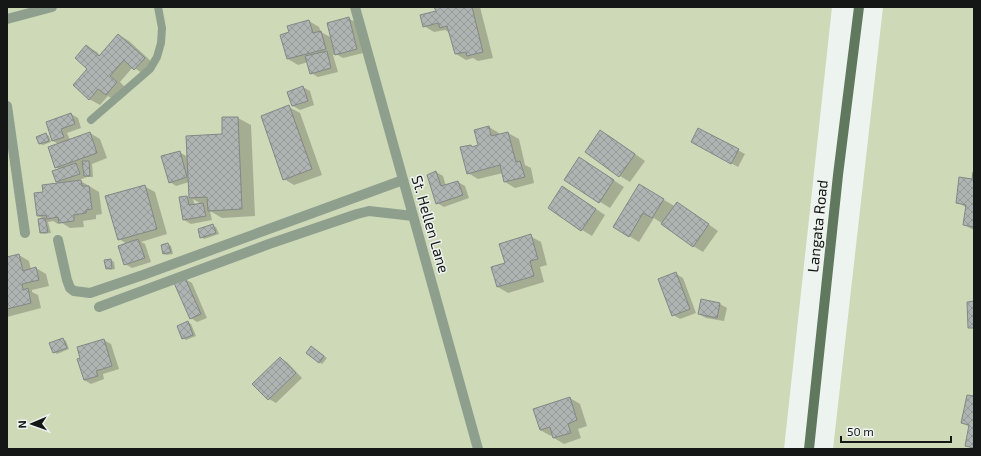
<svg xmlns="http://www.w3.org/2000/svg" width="981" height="456" viewBox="0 0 981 456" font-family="'Exo 2',sans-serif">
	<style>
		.green { fill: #cdd9b7 }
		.shadow { fill: #0003; fill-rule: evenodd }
		.building { fill: url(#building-cross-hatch); stroke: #818886 }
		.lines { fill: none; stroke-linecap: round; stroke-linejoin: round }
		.lane { stroke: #8f9f8d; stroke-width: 8 }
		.street { stroke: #8f9f8d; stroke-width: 10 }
		.secondary { stroke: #60785e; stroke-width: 10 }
		.labels { text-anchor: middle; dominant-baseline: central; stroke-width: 3; stroke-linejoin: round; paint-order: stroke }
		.street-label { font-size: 15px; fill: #151716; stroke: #edf3ef }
	</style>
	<defs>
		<pattern id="building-cross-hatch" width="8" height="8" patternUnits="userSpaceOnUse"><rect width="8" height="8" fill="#adb4b2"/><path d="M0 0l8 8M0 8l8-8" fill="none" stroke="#949a98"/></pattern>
	</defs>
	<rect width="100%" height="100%" fill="#edf3ef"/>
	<path class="green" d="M7,7h825l-48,442h-777z
		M883,7h91v442h-141z"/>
	<path class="shadow" d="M436,7h44l13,51 -15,3 -5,-3 -7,2 -10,-6 -6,-21 -5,-3 -11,2 -10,-6 13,-14z
		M348,18l7,4 8,31 -20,5 -7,-4 -3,1 5,17 -20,5 -7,-4 -3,-11 -10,3 -10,-6 2,-26 19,-12 10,6 2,5 11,6z
		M119,35l10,6 25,23 -9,11 -12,-8 -13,15 7,7 -11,12 -8,-5 -8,9 -11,-6v-30l-2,-23 10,6 3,4z
		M303,87l7,4 4,14 -14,5 -7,-4z
		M289,107l11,6 22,62 -28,10 -10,-6z
		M71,114l7,4 3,10 -14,5 3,7 20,-7 10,6 7,19 -15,6 1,13h-6l-8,3 20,12 3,22 -6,1v4l-13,2 1,6 -14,1 -8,-5 -4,1 -5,-3 -5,1 3,11 -7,1 -3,-1 3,-14 -6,-3 6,-23 16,-9 -4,-2 4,-13 -4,-2 3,-23 -6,-3 -6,-19z
		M238,118l13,7 4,91 -33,2 -12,-7 2,9 -21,4 -7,-4 3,-23 3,2 -1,-17 -13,4 -6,-4 9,-30 9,5 36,-22zM193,199l8,5 -6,1z
		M489,127l10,6v2l9,-2 11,6 6,26 6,3 3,15 -19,5 -10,-6 -2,-9 -25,6 -10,-6 3,-27 3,1 5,-1z
		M699,129l46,25 -7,13 -46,-26z
		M601,131l10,6 34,24 -15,21 -10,-6 -34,-24z
		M46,134l3,2 2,6 -8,3 -3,-1z
		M580,158l44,29 -14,21 -45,-28z
		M436,172l7,4 3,10 12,-4 7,4 4,12 -25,9 -7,-4z
		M974,173v57l-10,-5 3,-17 -10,-6 16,-22z
		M144,186l11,6 12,42 -26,8 4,2 6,18 -19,6 -7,-4 2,-20 -8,-5z
		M563,187l42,28 -13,21 -10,-6z
		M659,197l17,10 1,-4 10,6 31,22 -15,21 -10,-6 -30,-22 -9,-6 -15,24 -25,-15z
		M213,226l3,1 3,7 -15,5 -3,-2z
		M530,236l11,6 6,23 -7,2 4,15 -36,11 -10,-6 8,-23z
		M168,244l3,2 2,8 -6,1 -3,-1z
		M19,255l10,6 2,9 5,-2 10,6 3,12 -17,4v2l6,3 3,13 -34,9v-59z
		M111,260l3,2 1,7 -5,1 -4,-2z
		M676,274l7,4 13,35 -16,6 -7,-4z
		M185,279l7,4 15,35 -10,4 -6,-4z
		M720,304l7,4 -3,13 -18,-3 -7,-4z
		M188,323l3,1 5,12 -10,4 -3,-2z
		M63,339l3,2 3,8 -12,5 -3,-2z
		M104,340l7,4 8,25 -16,5 1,5 -13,5 -7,-4z
		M315,349l12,9 -5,6 -3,-2z
		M280,358l7,4 15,16 -26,25 -7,-4z
		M974,397v52h-1l-7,-4 4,-18 -8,-4z
		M570,398l10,6 7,22 -9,3 3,9 -17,6 -10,-6 -1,-3 -2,1 -11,-6z"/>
	<path class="building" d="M434,7h38l11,45 -16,4 -1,-4 -11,2 -8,-28 -7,2 -2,-5 -15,4 -3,-12 16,-4z
		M349,17l8,32 -22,6 -8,-32z
		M309,20l4,13 8,-2 5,18 -39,10 -7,-24 9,-3 -2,-6z
		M118,34l27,24 -11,12 -10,-10 -14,16 7,6 -11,13 -8,-6 -9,11 -16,-15 14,-16 -12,-11 11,-13 13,11z
		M327,51l4,17 -21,6 -5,-18z
		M303,86l5,15 -16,5 -5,-14z
		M289,105l23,64 -29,11 -22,-64z
		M71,113l4,11 -14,5 3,8 -12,4 -6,-19z
		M222,117h16l4,92 -34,2 -1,-14 -18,1 -3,-62 36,-2z
		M489,126l2,10 17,-4 8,30 4,-1 5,16 -21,5 -4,-17 -33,9 -7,-27 11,-2 1,2 6,-2 -4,-15z
		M698,128l41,21 -8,15 -40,-22z
		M600,130l35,24 -16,23 -34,-25z
		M90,132l7,21 -42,15 -7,-21z
		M46,133l3,8 -10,3 -3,-7z
		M180,151l7,26 -18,6 -8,-27z
		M579,157l35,23 -15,23 -35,-23z
		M82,161h7l1,15h-6z
		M76,163l4,11 -24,8 -4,-11z
		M436,171l5,15 17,-5 5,14 -27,9 -9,-29z
		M973,172h1v55l-11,-2 3,-20 -10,-2 3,-26 13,2z
		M81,180l1,6h7l3,23 -6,1v3l-12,2v6l-15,2 -1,-6 -11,2 -1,-4 -9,1 -3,-23 9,-1 -1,-7z
		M639,184l25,15 -12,19 -9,-5 -14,24 -16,-10z
		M145,185l12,44 -39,11 -13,-44z
		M562,186l34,23 -15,22 -33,-23z
		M187,196l2,9 14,-2 3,13 -23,4 -4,-23z
		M677,202l32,22 -16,23 -32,-23z
		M45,218l3,14 -8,1 -2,-14z
		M213,224l3,9 -16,5 -2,-9z
		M531,234l7,25 -8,2 4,15 -37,11 -6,-20 14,-4 -6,-19z
		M138,239l7,19 -21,7 -6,-19z
		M168,243l3,9 -8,2 -2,-9z
		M19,254l4,17 13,-4 3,13 -17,4 1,6 5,-2 3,15 -24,6v-52z
		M111,259l1,9 -6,1 -2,-9z
		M676,272l14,37 -18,7 -14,-37z
		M185,278l16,36 -11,5 -16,-36z
		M701,299l19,4 -3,15 -19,-4z
		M974,301v27h-6l-1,-26z
		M188,321l5,14 -11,4 -5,-13z
		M63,338l4,10 -14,5 -4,-10z
		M104,339l8,27 -16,5 2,5 -14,4 -7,-21 3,-1 -3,-11z
		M311,346l13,10 -5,7 -13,-10z
		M280,357l16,16 -28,27 -16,-16z
		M967,395l7,1v52l-9,-2 4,-21 -8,-2z
		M570,397l7,23 -9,4 3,9 -18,5 -3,-11 -10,3 -7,-21z"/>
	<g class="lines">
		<path class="lane" d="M91,120l59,-51 7,-12 4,-14 1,-15 -4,-21"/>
		<path class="street" d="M355,7l123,442
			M7,19l45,-12
			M7,106l18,127
			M58,240l9,40 3,8 4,3 16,2 53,-18 260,-95
			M99,307l170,-63 88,-30 12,-3 44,5"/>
		<path class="secondary" d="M809,449l29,-274 21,-168"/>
	</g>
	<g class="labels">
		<g class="street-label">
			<text transform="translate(431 224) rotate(74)">St. Hellen Lane</text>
			<text transform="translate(817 226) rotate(-84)">Langata Road</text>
		</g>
	</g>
	<rect width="981" height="456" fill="none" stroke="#151716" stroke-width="16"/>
	<g transform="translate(32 424) rotate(268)" stroke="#edf3ef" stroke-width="3" paint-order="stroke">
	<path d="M0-3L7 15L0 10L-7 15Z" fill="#151716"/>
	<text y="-6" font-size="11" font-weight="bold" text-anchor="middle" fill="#151716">N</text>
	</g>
	<path d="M841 436v6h110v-6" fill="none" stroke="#151716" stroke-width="2"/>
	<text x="847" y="436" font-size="12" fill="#151716" stroke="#edf3ef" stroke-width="3" paint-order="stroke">50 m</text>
</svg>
